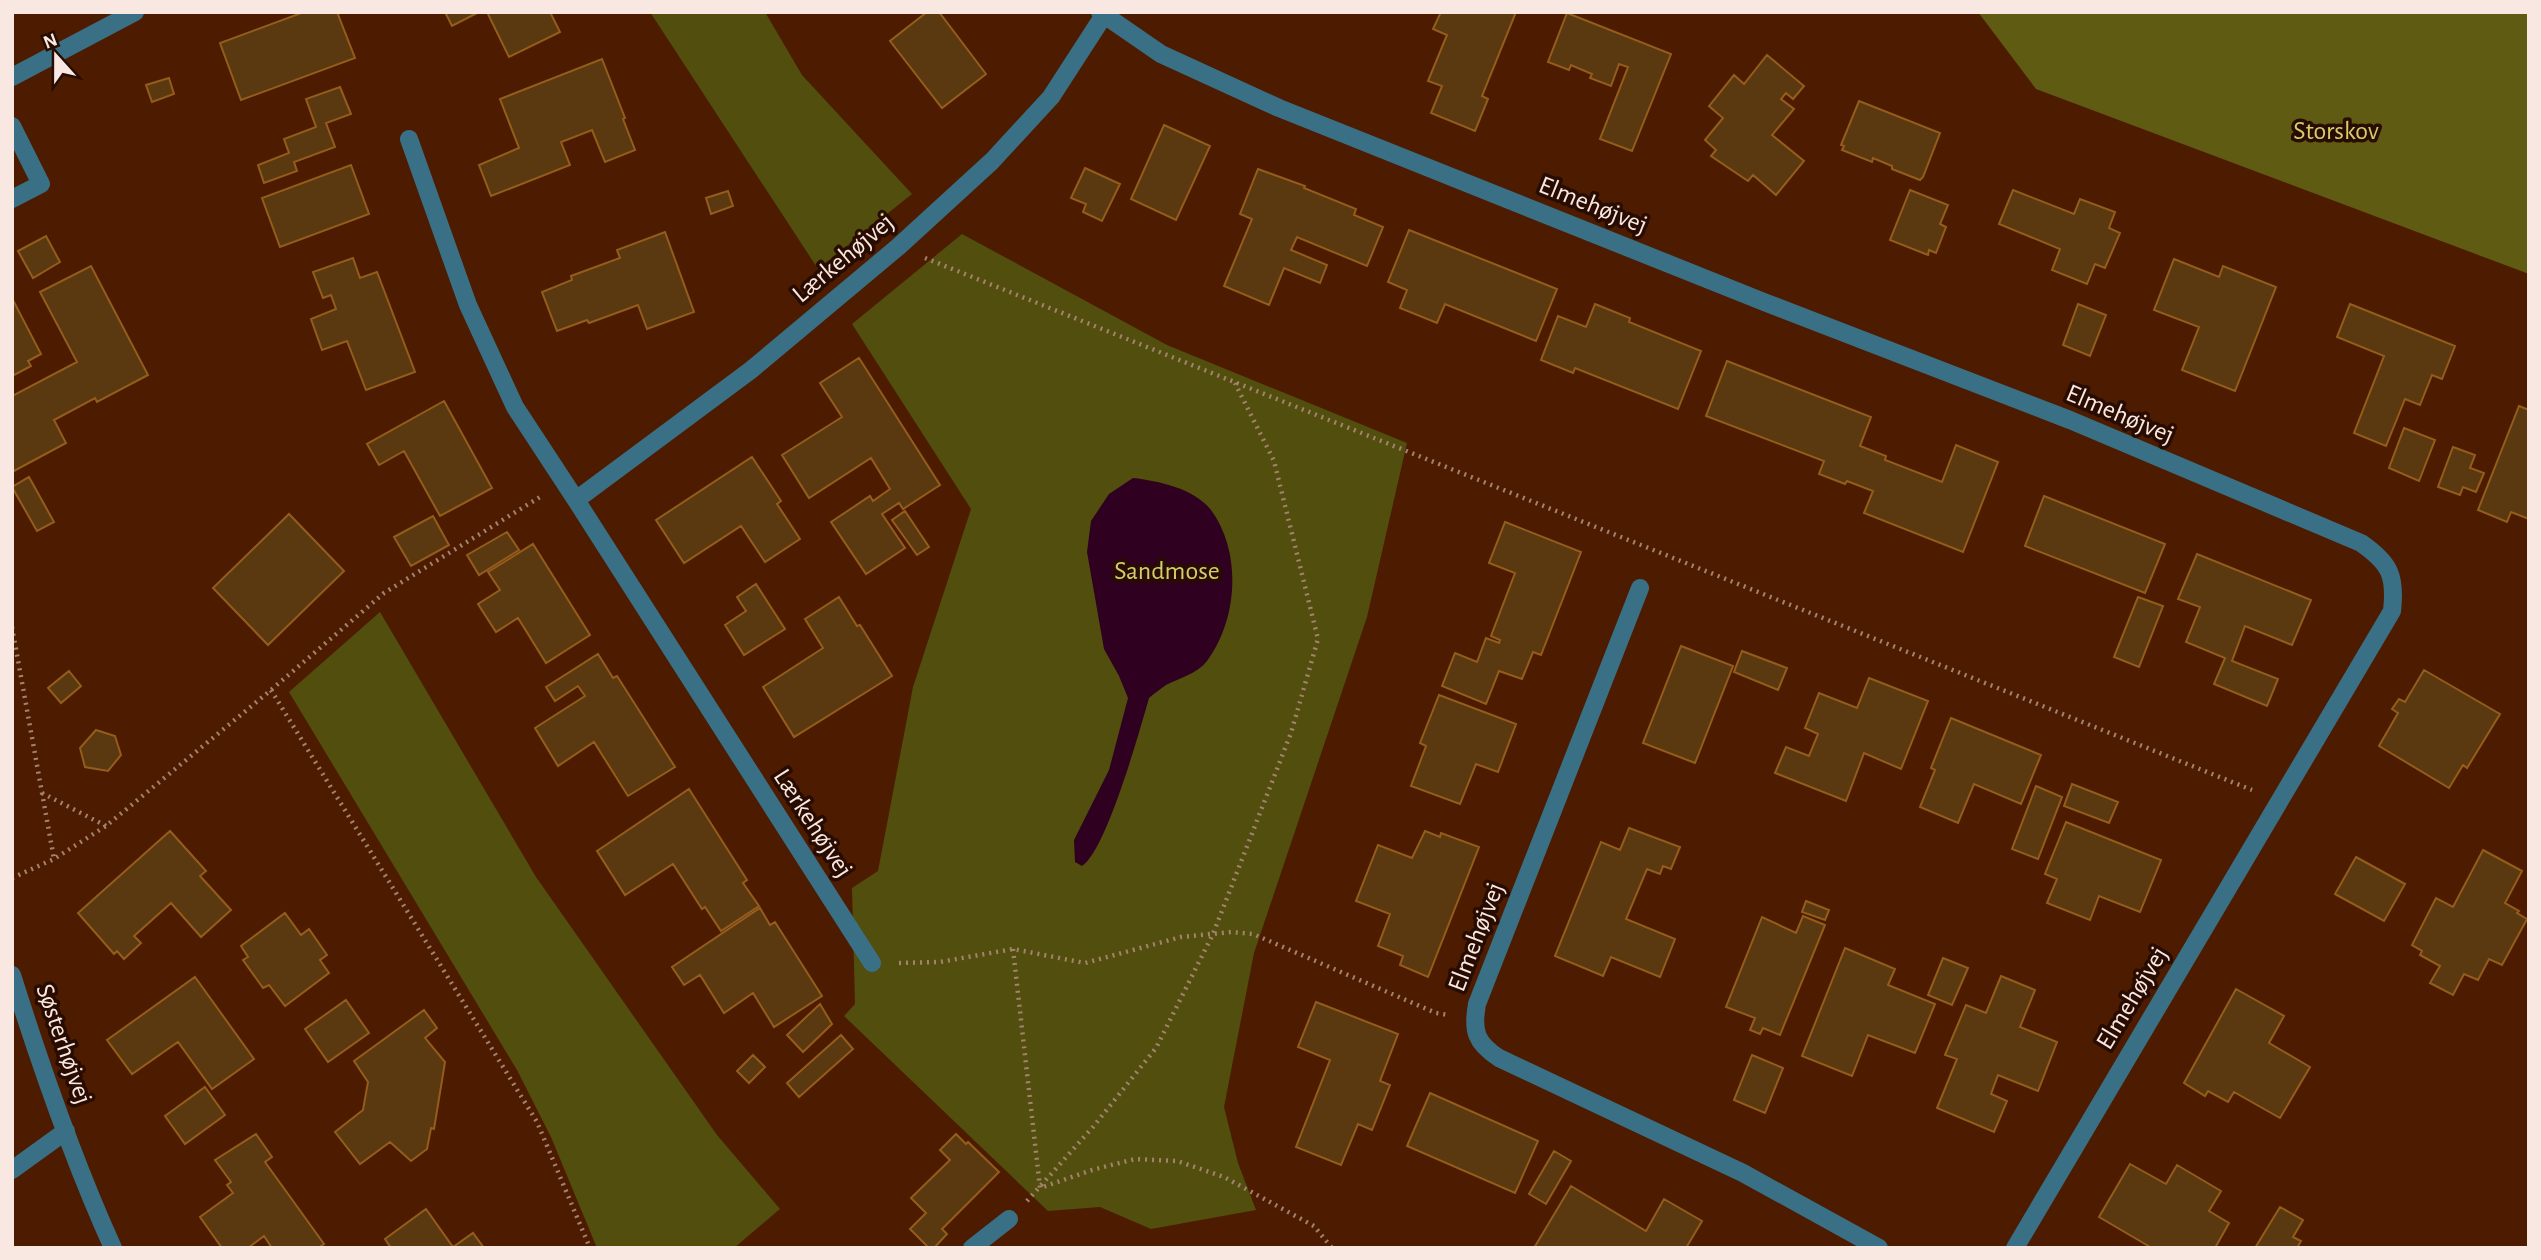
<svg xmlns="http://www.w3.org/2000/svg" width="2541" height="1260" viewBox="0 0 2541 1260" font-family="'Alegreya Sans',sans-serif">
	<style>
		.green { fill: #524e0d }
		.forest { fill: #5f5b13 }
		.water { fill: #2f001f }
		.building { fill: #5a3810; stroke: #945d1c; stroke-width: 2 }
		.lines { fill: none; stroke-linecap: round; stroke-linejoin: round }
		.path { stroke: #a38270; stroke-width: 4.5; stroke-dasharray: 2 5; stroke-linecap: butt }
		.service { stroke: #397086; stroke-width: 18 }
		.minor { stroke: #397086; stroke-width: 18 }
		.labels { text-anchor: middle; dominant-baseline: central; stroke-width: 7; stroke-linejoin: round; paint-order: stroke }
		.park-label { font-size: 26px; fill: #d3cd6c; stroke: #280c01 }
		.street-label { font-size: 26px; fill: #f9e8e1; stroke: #280c01 }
	</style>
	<rect width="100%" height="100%" fill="#4d1c00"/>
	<path class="green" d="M650,12h115l37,63 110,119 -94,75z
		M962,234l205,111 240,98 -40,174 -113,336 -30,154 14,56 18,47 -105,19 -51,-22 -52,4 -204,-195 11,-12 -3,-116 26,-17 35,-184 58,-178 -119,-185z
		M380,612l156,265 181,258 63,74 -46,39h-137l-46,-111 -34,-67 -228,-378z"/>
	<path class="forest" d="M1978,12h551v262l-493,-185z"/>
	<path class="water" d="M1133,478c25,3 61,10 78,32 31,42 27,109 -4,151 -10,13 -28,17 -41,24 -6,4 -12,9 -17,13 -9,32 -43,153 -67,168l-7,-4 -1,-22 35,-70 19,-72 -9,-22 -15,-27 -17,-97 4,-31 18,-27z"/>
	<path class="building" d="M304,12h33l18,46 -114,42 -21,-57z
		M445,12h34l-27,14z
		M487,12h63l10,20 -51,25z
		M927,12h12l47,62 -44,34 -52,-67z
		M1441,12h75l-34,84 6,3 -13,32 -44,-18 11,-27 -14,-5 19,-46 -14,-6z
		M1567,13l104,41 -39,97 -32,-12 28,-72 -9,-3 -8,22 -21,-8 2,-4 -21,-9 -2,5 -21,-8z
		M1767,55l37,31 -11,13 -7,-6 -5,6 13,10 -22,26 32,26 -28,34 -23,-20 -5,6 -37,-25 5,-6 -11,-10 18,-22 -14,-12 25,-31 10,9z
		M602,59l23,59 -2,1 12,31 -30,12 -13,-32 -31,12 9,23 -79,31 -12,-31 40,-17 -19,-49z
		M169,78l5,16 -22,8 -6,-17z
		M340,87l11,27 -25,9 9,24 -41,15 3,9 -33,12 -6,-18 31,-12 -5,-14 32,-12 -10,-28z
		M1859,101l81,32 -17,44 -3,3 -28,-11v-3l-19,-8 -1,4 -30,-12 2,-4 -3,-1z
		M1164,125l46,21 -34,74 -45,-21z
		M351,165l18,49 -89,33 -18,-49z
		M1085,168l35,16 -18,37 -19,-9 3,-8 -15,-6z
		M1258,169l47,17 -1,2 52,21 -2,6 29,12 -16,39 -70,-29 -6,13 36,15 -7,18 -36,-15 -15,37 -45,-19 28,-67 -12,-5z
		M1910,190l38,15 -8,19 6,3 -10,26 -7,-3 -1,5 -38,-15z
		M2013,190l61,24 6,-15 35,13 -6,16 11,5 -15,35 -10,-4 -8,20 -35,-14 8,-21 -61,-25z
		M728,191l5,15 -22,8 -5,-16z
		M1409,230l148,59 -21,52 -91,-37 -8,19 -37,-15 7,-18 -19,-8z
		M665,232l29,80 -47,17 -9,-24 -49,18 -2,-3 -30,11 -15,-39 30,-12 -1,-4 49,-18 -3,-8z
		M46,236l14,26 -27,16 -15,-27z
		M353,258l7,20 17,-6 38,100 -49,18 -19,-49 -25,9 -11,-31 25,-10 -5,-14 -8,3 -10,-26z
		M2174,259l45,18 4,-11 53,21 -41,104 -53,-21 17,-43 -45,-17z
		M91,266l57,109 -51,27 -2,-4 -41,22 12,23 -54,29v-76l65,-34 -37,-70z
		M14,302l27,52 -13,7 3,5 -19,10v-73z
		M1595,304l35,14 -1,4 72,29 -23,58 -103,-41 -2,5 -32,-13 17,-44 28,11z
		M2078,304l28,11 -16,41 -27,-11z
		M2350,304l105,42 -13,33 -10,-4 -12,30 -15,-6 -19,47 -32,-13 30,-77 -47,-19z
		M859,358l81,127 -37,24 -4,-6 -17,11 23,34 -39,26 -35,-52 39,-26 3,5 17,-12 -19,-31 -62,40 -27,-43 60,-38 -22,-34z
		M1727,361l144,56 -11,29 26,10 -1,4 57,22 14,-37 42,17 -35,90 -99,-39 9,-22 -26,-10 -2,3 -26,-10 5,-13 -118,-45z
		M444,401l48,87 -52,28 -36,-65 -25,14 -12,-21z
		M2519,406l10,4v109l-18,-7 -4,10 -29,-12z
		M2404,428l31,12 -16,41 -30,-13z
		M2453,447l22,8 -5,13 14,5 -8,19 -13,-5 -3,8 -22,-8z
		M752,457l29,44 -4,3 23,35 -35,23 -24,-36 -57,37 -28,-43z
		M29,477l25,45 -17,9 -25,-44z
		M2044,496l121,48 -20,49 -120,-47z
		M905,511l24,36 -12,8 -25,-35z
		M289,514l55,57 -76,74 -55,-57z
		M433,516l16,29 -38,21 -17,-29z
		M1505,522l76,30 -40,103 -8,-3 -11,27 -23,-8 -13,33 -44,-18 13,-33 22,9 9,-24 13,5 1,-3 -9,-4 24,-63 -26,-10z
		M507,532l12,18 -40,25 -12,-20z
		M533,544l57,91 -44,28 -28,-45 -22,14 -18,-28 22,-14 -12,-18z
		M2197,554l114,46 -19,45 -47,-19 -13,35 46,18 -11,27 -53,-22 11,-26 -39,-16 14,-35 -22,-8z
		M756,584l29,45 -41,26 -19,-30 21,-14 -9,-14z
		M839,597l18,29 3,-1 32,51 -98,61 -31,-50 60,-39 -18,-29z
		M2138,597l25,9 -24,61 -25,-10z
		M1681,646l52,20 -38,97 -52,-20z
		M1742,651l45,17 -9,22 -44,-18z
		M598,654l15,24 4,-2 58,91 -47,29 -34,-54 -36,24 -23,-38 50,-32 -7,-10 -23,15 -9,-14z
		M2424,670l76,44 -33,54 -4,-3 -14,23 -70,-42 19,-33 -6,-4 7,-10 6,3z
		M69,671l12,15 -20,17 -13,-15z
		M1869,678l59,23 -27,68 -37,-16 -18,48 -71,-28 11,-26 23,9 9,-22 -13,-6 14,-35 38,15z
		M1439,695l77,29 -18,48 -22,-8 -16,40 -49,-18 15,-40 -6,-3z
		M1951,718l90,37 -20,49 -47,-20 -16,39 -38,-16 15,-37 -4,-2z
		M96,730l19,6 6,19 -13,16 -23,-4 -5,-19z
		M2072,784l46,18 -9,21 -45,-17z
		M2036,786l26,11 -24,62 -26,-10z
		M689,789l58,91 -4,3 16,23 -38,25 -16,-24 -3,2 -29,-45 -48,31 -28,-44z
		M2066,822l95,38 -21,52 -41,-16 -9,24 -43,-17 10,-24 -12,-5z
		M1629,828l51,19 -9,22 -8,-3 -3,8 -13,-5 -21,50 49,20 -15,38 -49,-20 -8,19 -48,-20 46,-114 19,8z
		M170,831l36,40 -6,5 31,34 -30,27 -30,-34 -37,33 7,7 -17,16 -7,-8 -3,3 -36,-41z
		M1425,831l15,6 1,-4 38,14 -51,130 -28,-12 3,-9 -25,-10 12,-32 -34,-13 22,-56 34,13z
		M2483,850l39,21 -17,32 14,8 -2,2 10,6 -25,46 -13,-6 -11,21 -14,-6 -11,21 -23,-12 10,-17 -20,-11 2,-4 -10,-6 24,-47 17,9z
		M2356,857l49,27 -21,37 -49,-27z
		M1806,901l23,9 -4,10 -23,-8z
		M760,908l10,17 5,-3 47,74 -48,31 -21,-34 -29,20 -24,-38 -16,10 -12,-18z
		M285,913l16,22 8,-6 18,26 -7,5 9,13 -44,33 -16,-21 -6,3 -20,-28 5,-3 -7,-11z
		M1803,916l22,9 -45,110 -17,-7 -3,6 -10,-4 5,-12 -29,-11 36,-90 34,16z
		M1845,948l50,21 -7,16 47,19 -20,49 -47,-18 -16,41 -50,-20z
		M1943,958l25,10 -16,37 -24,-10z
		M2001,976l34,14 -15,37 37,15 -19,49 -40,-16 -7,19 16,7 -13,31 -57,-24 20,-49 -12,-4 21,-50 20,8z
		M195,977l59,82 -42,30 -34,-47 -46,32 -25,-34z
		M2236,989l48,27 -15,27 41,24 -30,51 -46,-26 -6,10 -20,-11 -3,5 -21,-13z
		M346,1000l23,33 -41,29 -23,-33z
		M1316,1002l82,32 -18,47 10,4 -18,45 -14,-6 -17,41 -45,-18 34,-87 -32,-13z
		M820,1004l12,20 -29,28 -16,-17z
		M424,1010l13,18 -12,10 20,24 -11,67 -3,-1 -4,21 -16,12 -21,-19 -30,22 -25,-32 28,-22 5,-28 -14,-21z
		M841,1035l12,14 -54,48 -12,-14z
		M753,1055l12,12 -16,16 -12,-12z
		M1752,1055l31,13 -18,45 -31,-13z
		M205,1087l20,28 -40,29 -20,-28z
		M1430,1093l108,48 -23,52 -108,-47z
		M256,1134l16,23 -7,5 59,82 -6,4h-46l-8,-12 -16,12h-26l-22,-31 33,-24 -6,-8 4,-3 -16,-22z
		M956,1134l10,10 2,-2 31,30 -57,57 5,5 -13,14h-5l-19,-19 16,-16 -15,-15 39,-38 -10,-10z
		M1554,1151l17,10 -25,43 -17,-10z
		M2130,1164l36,20 11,-19 44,26 -12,20 20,12 -14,25h-63l-53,-31z
		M1571,1186l75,45 18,-32 38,22 -16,27h-152z
		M2280,1207l23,13 -10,17 8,4 -4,7h-42z
		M426,1209l27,38 20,-14 11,15h-93l-6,-9z"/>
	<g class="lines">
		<path class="path" d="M925,258l1327,532
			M12,627l42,232
			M271,690l266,432 53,126
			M42,793l64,33
			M12,878l42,-19 52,-33 165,-136 113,-97 156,-96
			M1013,949l27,239 52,-18 43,-11 42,2 47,16 90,49 18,22
			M899,963l41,-1 73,-13 72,14 96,-26 50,-5 22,2 183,79 13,2
			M1027,1201l66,-74 63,-79 57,-114 78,-201 27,-94 -44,-178 -39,-78"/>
		<path class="service" d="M12,126l29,58 -29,15"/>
		<path class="minor" d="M1100,12l61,42 118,54 485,194 306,118 291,123c29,20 35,33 31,68l-377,637
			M12,77l123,-65
			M409,139l59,166 47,102 61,93
			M1640,588l-163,416c-5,27 -1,39 22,54l244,115 136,75
			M872,963l-296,-463 175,-130 147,-123 94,-86 59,-64 55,-85
			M12,975c29,92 61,185 101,273
			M12,1170l54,-39
			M972,1248l37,-29"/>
	</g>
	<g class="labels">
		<g class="park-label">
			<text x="2336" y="131">Storskov</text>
			<text x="1167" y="571">Sandmose</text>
		</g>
		<g class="street-label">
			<text transform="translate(1593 205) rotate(22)">Elmehøjvej</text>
			<text transform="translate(843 258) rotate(-40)">Lærkehøjvej</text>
			<text transform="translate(2120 414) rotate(23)">Elmehøjvej</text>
			<text transform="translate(813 823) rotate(57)">Lærkehøjvej</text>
			<text transform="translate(1476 937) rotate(-69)">Elmehøjvej</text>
			<text transform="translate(2132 998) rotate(-59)">Elmehøjvej</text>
			<text transform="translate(64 1044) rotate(71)">Søsterhøjvej</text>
		</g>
	</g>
	<rect width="2541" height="1260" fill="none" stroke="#f9e8e1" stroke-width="28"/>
	<g transform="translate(56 56) rotate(339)" stroke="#280c01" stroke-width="5" paint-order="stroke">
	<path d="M0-5L12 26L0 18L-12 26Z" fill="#f9e8e1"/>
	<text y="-10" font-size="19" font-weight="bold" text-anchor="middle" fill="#f9e8e1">N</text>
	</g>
</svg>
